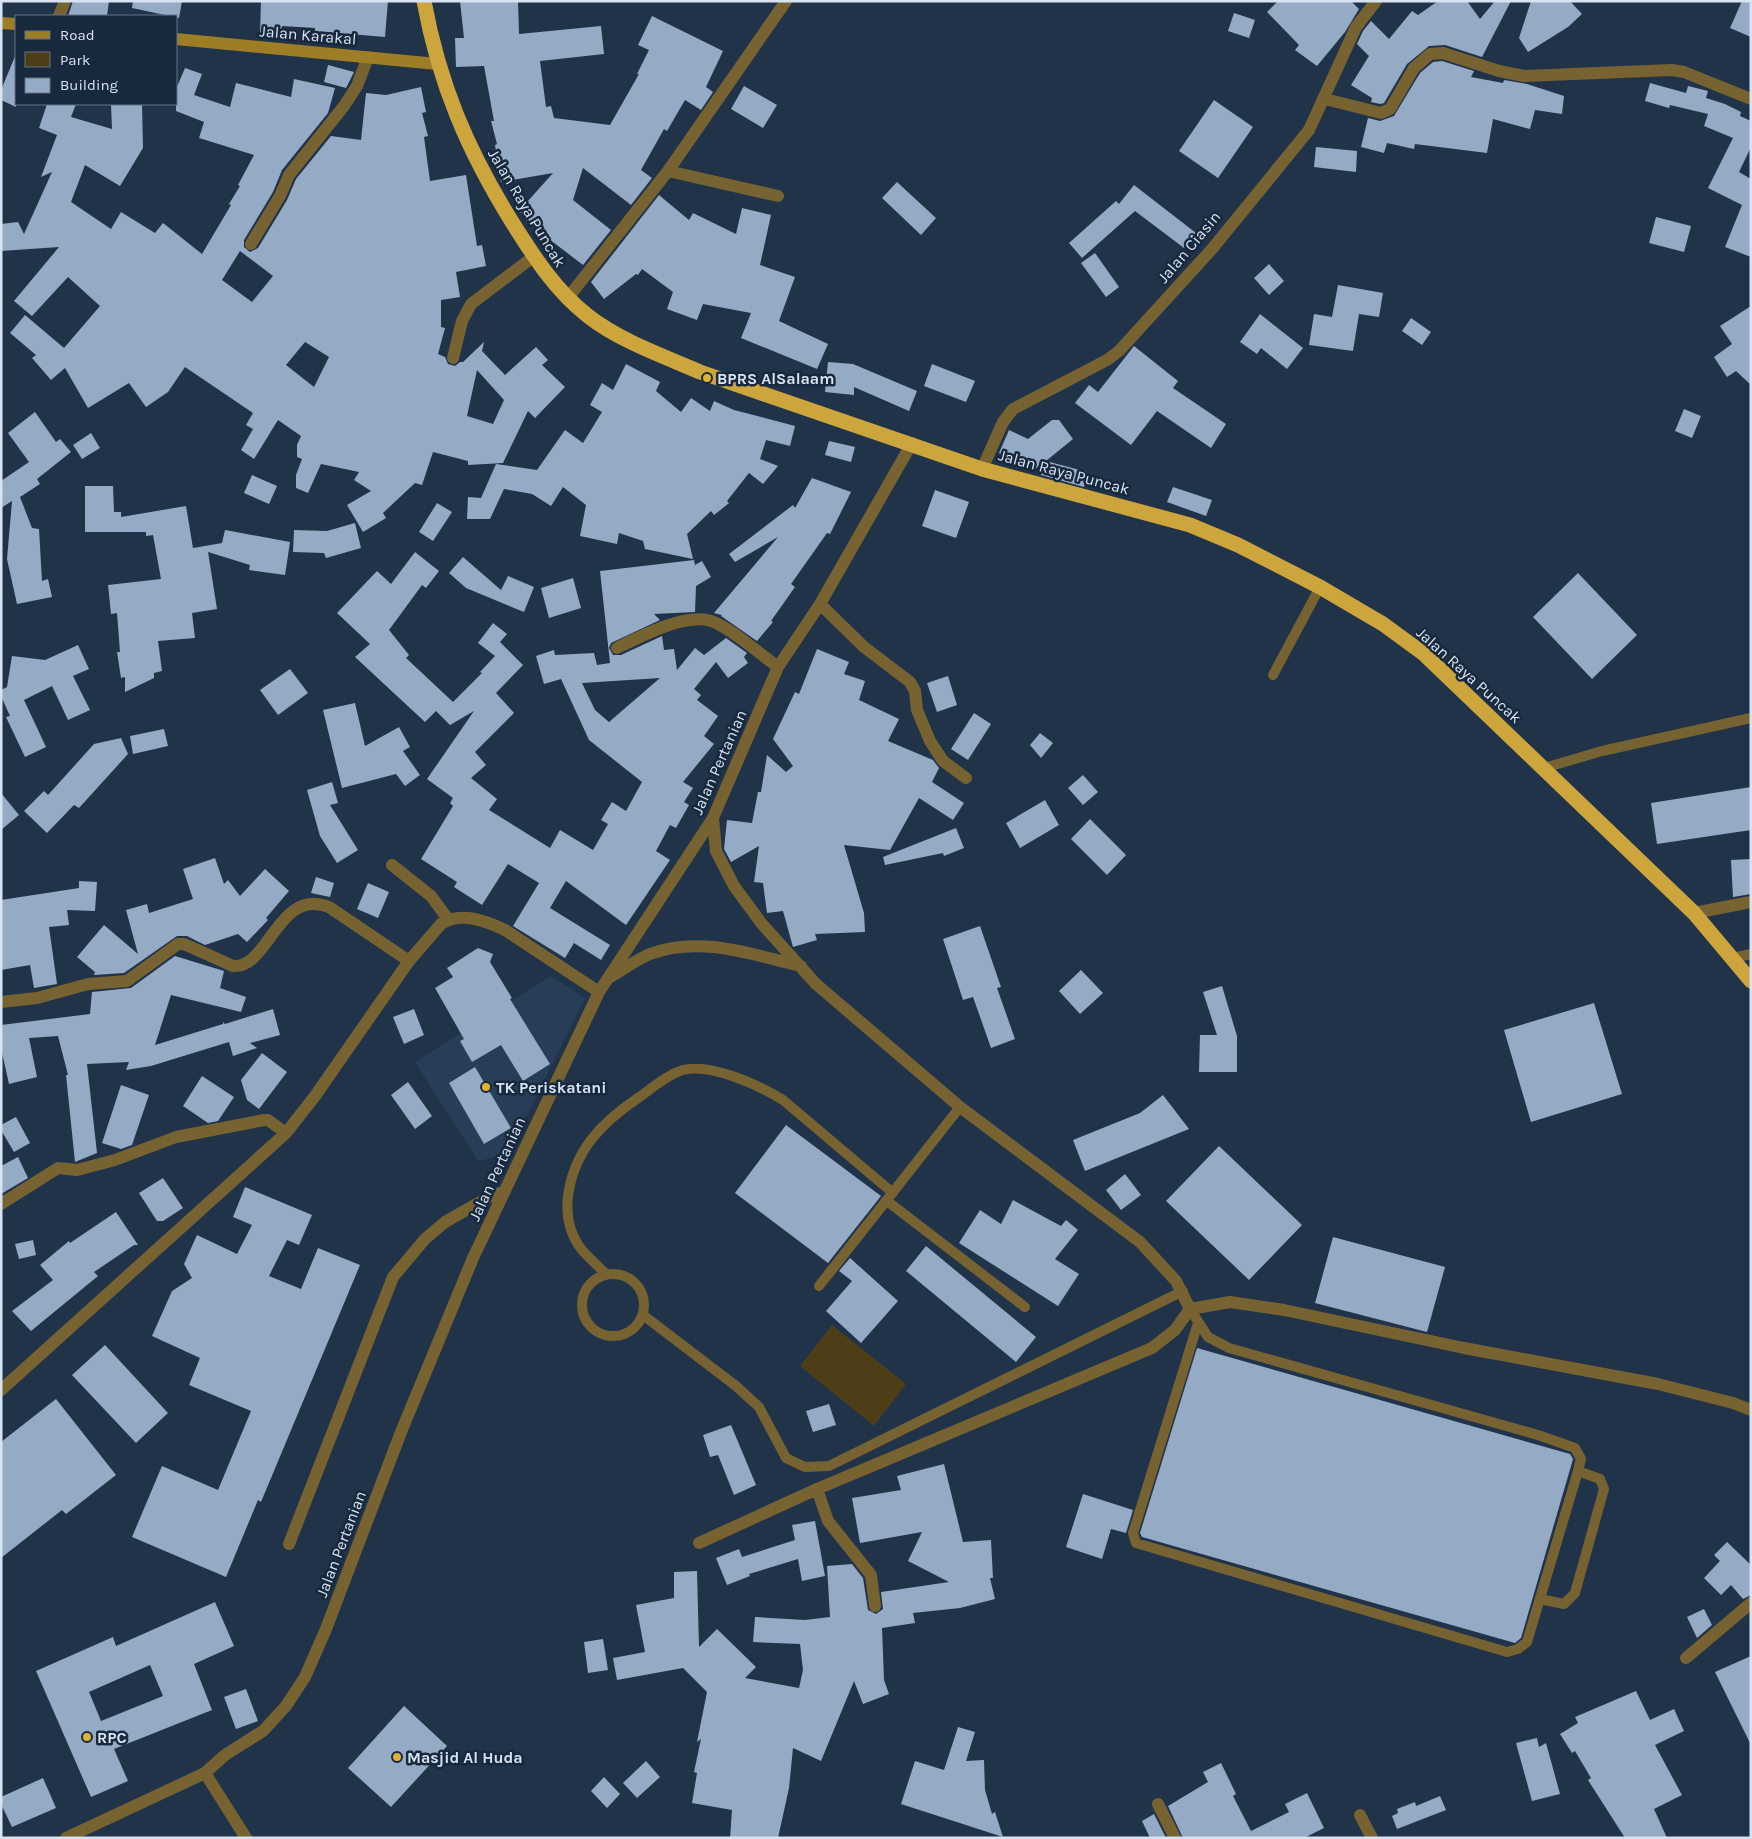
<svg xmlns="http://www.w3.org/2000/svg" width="1752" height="1839" viewBox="0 0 1752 1839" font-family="Karla,sans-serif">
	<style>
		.built { fill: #283d58 }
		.green { fill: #4e3e17 }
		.building { fill: #95aac5; fill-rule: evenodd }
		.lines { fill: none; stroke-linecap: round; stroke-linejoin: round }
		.lane { stroke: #776331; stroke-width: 10 }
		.street { stroke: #776331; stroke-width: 12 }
		.secondary { stroke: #9d7d25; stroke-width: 12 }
		.highway { stroke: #cca53c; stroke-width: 15 }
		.poi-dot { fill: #deb133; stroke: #18293e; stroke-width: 2 }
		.labels { text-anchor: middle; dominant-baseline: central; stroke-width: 5; stroke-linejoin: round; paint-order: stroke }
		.street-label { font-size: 16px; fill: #d8e3f1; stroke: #18293e }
		.poi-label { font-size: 16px; font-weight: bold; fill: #d8e3f1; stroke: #18293e; text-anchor: start }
	</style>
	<rect width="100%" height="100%" fill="#213349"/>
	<path class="built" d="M551,976l34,22 -77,156 -30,7 -63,-99z"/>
	<path class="green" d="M832,1325l74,59 -32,42 -74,-60z"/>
	<path class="building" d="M73,1h36l-2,15h-39z
		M133,1h49l-3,17 -47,-10z
		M261,1h127l-3,36 -70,-6v-3l-33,-2 -1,8h-21z
		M460,1h58l1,33 82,-8 3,28 -64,7 6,46 5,-1 3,12 56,7 29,-51h-2l12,-24 -11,-5 14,-29 71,35 -17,36 7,5 -12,18 -16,-10 -18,31 -3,-2 -23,41 11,8 -21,27 -48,-37 -10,32 38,30 -28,35 -34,-26 -30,-28 34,-38 -52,9 -6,-37 2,-1 -6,-23h3l-10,-55 -28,1 -1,-29h9z
		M1278,1h73l8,8 -14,23 -28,34 -22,-16 4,-5 -32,-33z
		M1438,1h29l13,18 15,-18h16l-29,56 -37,-12 -16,1 -22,18 -23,39 -4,1 -9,-2 1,-4 -21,-13 18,-29 -12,-12 6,-13 8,-10 18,18 23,-28 6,4z
		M1531,1h39l12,13 -14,13 -40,25 -9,-14z
		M1742,1h9v36l-21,-9z
		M1234,13l21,7 -6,18 -21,-7z
		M16,54v53l-15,-7v-10z
		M1442,61l32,10 -3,6 32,6 1,-3 23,4 37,12 -2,18 -27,-4 -5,19 -37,-10 -6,34 -72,-9 -1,5 -27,-6 -3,10 -23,-6 7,-29 12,3 14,-5 26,-43 13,-11z
		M328,65l26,7 -8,16 -22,-6z
		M185,68l17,6 -8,21 36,12 6,-24 55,14 3,-18 41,9 -7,25 -46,57 -9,22 -29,48v7l6,5 8,-4 29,-48 9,-21 35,-43 30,4 5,-47 20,2 35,-8 5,25 -4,1 6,23 -4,1 6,44 36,-6 11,71 5,-1 4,21 -30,6 4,25 -19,3v27l4,1 -7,26 7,3 3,7 7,2 5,-4h3l21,-20 -2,9 23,24 31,-28 12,13 -6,5 23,22 -30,31 -7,-7 -25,52 -35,2v-4l-35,-9 -11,33 -7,-2 -32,30 3,5 -23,14 -16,-27 24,-14 -17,-11 5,-8 -38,-8 -13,29 -12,-5v-13l6,-16 -5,-2v-12l4,-9 -23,-16 -24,39 -13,-9 12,-21 -7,-4 7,-12 -68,-46 -17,25 -22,15 -17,-24 -41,25 -23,-40 -14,12 -19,-22 4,-3 -26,-22 15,-18 39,33 36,-42 -32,-29 -36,39 -18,-15 45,-54 -58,4v-27l17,-2 6,12 28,-62 -11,5 16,-42 -18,-7 8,-24h29l-5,13 41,12 -1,-24 31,-1 1,44 -23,38 -35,-21 -14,37 40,27 10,-17 34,21 8,-10 39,31 29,-49 -2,-1 11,-18 -2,-1 16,-30 -55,-17 5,-16 -28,-11v-22zM240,251l33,25 -21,26 -30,-22zM305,342l24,15 -15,30 -28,-22zM477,370l27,30 -11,24 -26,-8z
		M1650,83l36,10 2,-7 20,5 -2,7 19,6 16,8 -1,4 11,5v26l-12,25 12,7v78l-26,-10 17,-42 -34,-17 25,-50 -29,-12 4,-12 -38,-9 -1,3 -24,-7z
		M744,86l33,19 -14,23 -32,-19z
		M1214,100l39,27 -35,51 -39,-27z
		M1316,147l41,4 -1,21 -42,-5z
		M897,182l39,36 -15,17 -39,-37z
		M1134,185l62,48 -12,15 -49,-37 -53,47 -13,-15 47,-42 3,3z
		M659,195l30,25 4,-7 43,21 6,-26 29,7 -11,50 35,12 -16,44 49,23 -11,25 -76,-31 10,-25 -48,-9 -6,16 -30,-11 6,-17 -31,-23 -4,6 -2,-1 -32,25 -13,-17z
		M1656,217l35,9 -7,26 -35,-9z
		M1095,253l24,34 -13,10 -25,-34z
		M1269,264l15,17 -15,14 -15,-17z
		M1338,285l45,8 -4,24 -20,-3 -6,37 -44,-6 5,-31 18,3z
		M1751,306v79l-15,-14 -9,6 -13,-20 18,-13 -12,-18z
		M1260,314l43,34 -16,21 -26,-21 -4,6 -17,-12z
		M1411,318l20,14 -9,13 -20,-14z
		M1134,346l44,35 -5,7 53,36 -15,24 -54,-37 -26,34 -56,-42 14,-18 9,7z
		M828,362l25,2 64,27 -8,20 -55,-24v8l-29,-3z
		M626,364l34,18 -4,9 25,21 10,-14 19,13 4,-10 20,9 61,16 -5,20 -24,-6 -6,19 18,7 -15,18 -14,-11 -22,28 2,2 -15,12 -3,-4 -24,23 6,25 -48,-10 -2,-8 -24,-8 -2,11 -37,-8 6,-31 -23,-18 -12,19 -19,-12 -28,-5 -14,30h-23l1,-22 13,1 15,-34 41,6 28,-40 18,13 19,-31 -12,-7 12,-22 11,7z
		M932,364l43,17 -9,21 -42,-16z
		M1684,409l17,7 -9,22 -17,-7z
		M35,412l21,30 4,-3 11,13 -34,27 3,5 -20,13 12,31 7,1 3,52 6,-2 4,18 -35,7 -10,-45 5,-58 -11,7v-27l28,-19 -21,-29z
		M1052,420h7l14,19 -27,22 41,11 -3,15 -43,-12 4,-14 -10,8 -36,-16 10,-23 19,9z
		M91,433l9,15 -18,11 -9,-14z
		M829,441l26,6 -4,15 -26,-7z
		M252,475l25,11 -8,18 -25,-11z
		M812,478l39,14 -21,42 -3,-1 -36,51 4,3 -24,34 2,1 -16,19 -36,-25 1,-1 -8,-2 64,-76 -43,25 -6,-8 64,-49 2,3z
		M85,486h28l1,26h7v5l65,-11 7,42 29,-5 3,-13 65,12 -5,33 -36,-5 1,-5 -42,-13 9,57 -25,4 3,25 -37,3 4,30 -8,2v5l-29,14v-15l-4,1 -4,-26h3l-3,-39 -6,1 -3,-29 53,-6 -8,-44 -7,1v-4h-61z
		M1173,487l39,13 -6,16 -39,-14z
		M935,490l34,12 -13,36 -34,-12z
		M437,503l15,9 -19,29 -14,-9z
		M355,523l6,25 -35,10 -2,-5 -31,-1 1,-22 33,1z
		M415,552l24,19 -13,17 -4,-3 -33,45 20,25 -3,3 47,44 29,-29 -2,-1 15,-16 -17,-13 15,-20 14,11 -7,8 23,23 -27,28 18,20 -39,39 11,13 -15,13 26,21 -8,11 61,38 10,-18 33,20 15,-26 -7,-4 11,-18 14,9 16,-29 -53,-42 -28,-61 -17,5 -8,-28 18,-6 1,5 39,-2 3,12 13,-2 -10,-92 94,-11 1,5 7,-4 9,16 -15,9 -1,26 -41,2 6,6 -49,23 -2,5 4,7h8l41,-19 2,14 10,-1 3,21 18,-22 9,7 22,-17 21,15 -3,4 4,6 -20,15 -12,-16 -22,27 7,6 -4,5 21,16 -14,20 10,8 -31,38 10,6 -9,14 5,3 -13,23 -6,-3 -14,26 14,9 -44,65 -60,-44 -16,27 60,37 -9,15 -27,-17 -9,15 -52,-32 26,-43 -31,-19 -26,41 -28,-18 3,-5 -36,-23 32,-53 -3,-3 3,-5 -26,-19 47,-68 -24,14 -14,-14 -11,11 -70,-65 15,-13 -33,-31 40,-42 14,13zM660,678l-51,44 -14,-12 -13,-27z
		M463,557l38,33 7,-14 26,11 -10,25 -58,-24 -17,-15z
		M1578,573l59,62 -45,44 -59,-62z
		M573,578l8,30 -32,10 -8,-30z
		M78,645l11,24 -16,7 17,34 -22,10 -16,-34 -28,14 22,47 -21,10 -19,-40 4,-1 -9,-20v-6l6,-3 5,-31 33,4z
		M817,649l32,13 -5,12 21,7 -6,19 40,19 -11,22 45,19 6,8 -7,14 32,21 -11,17 -34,-22 -29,52 -46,-5 20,68 1,19 -50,2 2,6 -24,7 -10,-36 -16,2 -4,-30 -9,-1 5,-36 -28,16 -7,-13 3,-29 25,3 6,-31h3l6,-37 19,17 7,-6 -20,-27 22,-47 4,2z
		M290,669l18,24 -30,22 -18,-25z
		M948,676l9,29 -20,7 -10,-29z
		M355,703l10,43 34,-19 11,20 -7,4 17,24 -15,11 -9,-12 -54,14 -19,-78z
		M974,713l17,11 -23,36 -17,-11z
		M164,729l4,17 -35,8 -3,-18z
		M1040,733l13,10 -12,15 -11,-13z
		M121,738l7,16 -49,54 -5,-3 -27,28 -23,-22 20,-20 4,4 46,-51z
		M1083,775l15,17 -15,13 -15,-17z
		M332,782l6,21 -8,2 28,45 -21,13 -17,-27 -13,-46z
		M1751,787v43l-94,14 -6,-41z
		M1,793l18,22 -18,15z
		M1045,800l14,25 -39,23 -14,-25z
		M1090,819l36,36 -19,20 -36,-36z
		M956,828l8,20 -20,8 -1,-3 -58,12 -2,-8z
		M215,858l9,26 4,-4 12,16 25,-27 24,22 -23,27 2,2 -21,22 -9,-8 -33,11 -18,-9h-10l-53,37 -30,2 1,-3 -18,-15 27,-32 34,29 -12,-44 21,-6 2,9 44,-14 -10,-30z
		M1751,859v35l-18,3 -2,-37z
		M316,877l18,6 -4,14 -19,-4z
		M79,881l18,1 -2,29 -28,-1 2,15 -20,2 8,57 -23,4 -4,-23 -29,5v-70l78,-12z
		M368,883l21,9 -11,26 -21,-9z
		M980,926l21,61 -4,1 18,51 -24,9 -18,-51 -10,3 -20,-61z
		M478,948l15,6 -3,8 22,36 -2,1 40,65 -27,17 -22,-36 -29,17 -12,-21 4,-2 -29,-51 18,-11 -6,-9z
		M175,956l49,15 -4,17 26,9 -5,15 -70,-17 -16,50 68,-21v-2l2,2 48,-15 7,26 -30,8 7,5 -24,8 -4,-14 -78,24 -25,4 3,-8 -42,2 10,89 -22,9 -9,-87h2l-10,-39 -29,2 8,39 -28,7 -8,-36v-23l89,-11 2,-22 39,-4z
		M1081,970l22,23 -23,21 -21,-23z
		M1222,986l15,50v36h-38l1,-37h17l-14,-43z
		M1594,1003l28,91 -91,28 -27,-92z
		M414,1009l10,26 -20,9 -11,-27z
		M262,1053l25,19 -28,37 -12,-9 -6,-20z
		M475,1067l36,61 -27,16 -35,-61z
		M202,1076l32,21 -16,24 -10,2 -25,-17z
		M408,1082l24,34 -17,13 -24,-34z
		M121,1085l28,10 -17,50 -11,4 -19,-6z
		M1163,1095l26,34 -104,42 -12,-31 67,-27z
		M16,1117l14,26 -16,9 -13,-22v-5z
		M786,1125l95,71 -53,67 -93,-70z
		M1219,1146l83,79 -53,55 -83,-79z
		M18,1157l10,21 -27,16v-28z
		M1125,1174l16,21 -20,15 -15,-20z
		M163,1178l20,30 -20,13h-6l-18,-28z
		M245,1187l67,28 -13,30 -12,-5 -18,36 32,13 17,-41 42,17 -99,237 -3,-2 -32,77 -94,-40 30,-71 56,24 33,-79 -62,-26 11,-27 -48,-22 20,-45 20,-13 -8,-14 13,-29 40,19 15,-29 -19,-8z
		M1013,1200l48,26 5,-6 12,10 -23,29 24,15 -21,32 -99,-63 21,-33 21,14z
		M116,1212l22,33h-4l-40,27 4,4 -67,55 -19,-20 41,-31 -13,-15 29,-24 1,2z
		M1333,1237l112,30 -18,65 -112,-29z
		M33,1240l3,15 -17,4 -4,-15z
		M926,1246l110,91 -20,25 -110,-91z
		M850,1258l48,43 -37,42 -35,-32 26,-30 -13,-10z
		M105,1345l63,68 -32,30 -64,-68z
		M1197,1348l373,106 3,5 -52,179 -6,5 -373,-106 -2,-4z
		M56,1399l60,76 -50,39 -4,-4 -61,48v-116z
		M829,1404l7,21 -23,7 -7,-21z
		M731,1425l25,60 -22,10 -16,-40 -8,2 -7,-22z
		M944,1464l19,78 28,-2 2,38h-3l5,21 -35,9 -47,5 2,10 -33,5 2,52 5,14 -26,10 -9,-23 -33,80 -28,-13 -4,40 -11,50h-48l2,-28 -40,-7 5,-30 -3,-1 7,-33 -4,3 10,-50 -24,-24 -66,12 -4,-22 32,-6 -9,-47 38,-7v-26l23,-1 2,76 18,-18 39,38 -11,11 54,10 4,-18 -3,-26 -47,-2 2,-25 50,3 25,-3 -3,-51 25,-2 11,14 5,32 8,4 7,-5 -2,-17 68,-10 -41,-21 14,-29 -62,11 -8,-45 49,-8 -4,-14z
		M1083,1494l50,16 -7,23 -15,-4 -9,30 -36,-12z
		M815,1521l10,55 -23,5 -4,-22 -49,15 1,2 -23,9 -11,-27 23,-9 3,8 53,-17 -3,-15z
		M1727,1542l24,23v30l-8,4 -12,-14 -10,10 -17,-17 16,-17 -6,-6z
		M215,1602l19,44 -40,18 18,46 -98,39 14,32 -37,16 -55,-126 77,-34 3,9zM150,1665l13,31 -62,25 -12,-29z
		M1704,1609l8,16 -15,13 -10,-21z
		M603,1639l5,31 -20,3 -4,-31z
		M1751,1656v89l-36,-73z
		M246,1689l12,32 -22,8 -12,-32z
		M1636,1691l14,29 24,-11 10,22 -29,14 27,50 -28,14 13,29h-42l-37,-58 3,-2 -16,-27 -3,2 -12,-19 18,-11 -3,-6z
		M404,1706l43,40 -56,61 -43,-39z
		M958,1727l17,5 -9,29 18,-1 1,30 7,24 3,-2 8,25 -102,-33 14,-43 29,9z
		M1537,1738l2,9 7,-4 14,51 -28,7 -16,-58z
		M646,1761l14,16 -23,21 -14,-15z
		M1221,1763l15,31 -3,2 18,35 38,-19 -4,-8 22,-11 17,35 -20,10h-121l-15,-32 40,-24 -5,-10z
		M604,1777l16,17 -13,14 -16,-17z
		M43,1778l13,30 -44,19 -11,-23v-7z
		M1440,1796l6,14 -49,19 -5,-13 6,-3 -1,-4 18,-7 1,4z
		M1154,1814l12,24h-16l-8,-17z"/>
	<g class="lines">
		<path class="lane" d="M1273,675l47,-88
			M1544,768l58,-17 149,-33
			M1732,958l19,-4
			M887,1201l138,106
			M582 1305a31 31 0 1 1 62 0a31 31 0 1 1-62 0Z
			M606,1274c-8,-8 -17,-16 -24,-24 -12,-15 -16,-35 -14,-54 6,-45 33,-73 70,-98 13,-9 30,-24 45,-28 28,-7 76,15 100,30l110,93
			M819,1286l141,-179
			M1190,1309l18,28 21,11 309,87 37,13 6,11 -3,12 -51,171 -9,7 -11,3 -371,-109 -3,-10 65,-210
			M643,1315l93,71 23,21 27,51 19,9 24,-1 354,-175
			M1540,1599l24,5 11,-11 29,-104 -4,-10 -22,-8"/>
		<path class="street" d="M59,16l6,-15
			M1325,99l56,14 9,-4 24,-41 16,-14 13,-1 56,18 25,5 148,-6 12,2 67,27
			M668,171l110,25
			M251,244l29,-48 9,-21 55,-69 13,-20 11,-29
			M567,299l101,-128 118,-170
			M453,358l9,-37 9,-17 62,-47
			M982,469l21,-47 10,-13 94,-49 12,-9 93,-102 97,-119 47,-103 20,-26
			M820,604l44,43 46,35 5,9 2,19 13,31 13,20 23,17
			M617,648c24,-12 68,-35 94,-27 19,6 50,34 67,46
			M713,818l3,33 18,35 28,38 54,60 144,123 180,135 36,39 14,28
			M392,865l39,31 17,23
			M1694,913l57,-11
			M610,977c13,-7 27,-18 40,-23 50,-19 103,1 151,12
			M1,1002l36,-4 51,-14 39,-3 51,-37h6l49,22c36,3 45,-79 96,-59l80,54
			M1,1204l57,-36 19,2 38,-10 61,-23 88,-17h4l18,13
			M1,1390l285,-257 29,-37 94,-135 32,-37c20,-13 45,-3 64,6l94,62
			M817,1489l11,32 43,54 4,31
			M699,1543l118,-54 335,-141 23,-18 15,-21 40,-7 54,8 180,38 194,36 75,19 18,7
			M289,1544l104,-267 32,-38 20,-17 44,-25 16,-6
			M1686,1658l65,-55
			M205,1773l41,65
			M1158,1804l17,34
			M1360,1815l12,23
			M66,1838l139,-65 20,-18 38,-24 23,-25 19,-29 21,-48 75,-197 72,-174 126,-266 114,-174 65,-151 42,-63 92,-161"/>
		<path class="secondary" d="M1,23l15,1
			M176,39l261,25"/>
		<path class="highway" d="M424,1c15,83 44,150 88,221 22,35 43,68 76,94 32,25 75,40 112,56l282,97 208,56 48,20 82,42 63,37 41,30 270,259 57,68"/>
	</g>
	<g class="poi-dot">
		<circle cx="707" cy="378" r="5"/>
		<circle cx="486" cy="1087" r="5"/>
		<circle cx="87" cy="1737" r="5"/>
		<circle cx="397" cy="1757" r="5"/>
	</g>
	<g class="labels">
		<g class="street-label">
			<text transform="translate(308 35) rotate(5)">Jalan Karakal</text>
			<text transform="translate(527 208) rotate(59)">Jalan Raya Puncak</text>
			<text transform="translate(1189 247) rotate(-50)">Jalan Ciasin</text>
			<text transform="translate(1064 472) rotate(15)">Jalan Raya Puncak</text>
			<text transform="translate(1469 675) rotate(42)">Jalan Raya Puncak</text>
			<text transform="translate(719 762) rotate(-66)">Jalan Pertanian</text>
			<text transform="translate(497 1169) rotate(-65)">Jalan Pertanian</text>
			<text transform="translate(341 1544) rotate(-69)">Jalan Pertanian</text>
		</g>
		<g class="poi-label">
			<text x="717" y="378">BPRS AlSalaam</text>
			<text x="496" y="1087">TK Periskatani</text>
			<text x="97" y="1737">RPC</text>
			<text x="407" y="1757">Masjid Al Huda</text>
		</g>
	</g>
	<rect width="1752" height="1839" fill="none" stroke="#d8e3f1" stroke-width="5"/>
	<rect x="15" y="15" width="162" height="90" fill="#18293e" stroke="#657386"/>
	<rect x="25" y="31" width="25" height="8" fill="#9d7d25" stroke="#657386"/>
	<text x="60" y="40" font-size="15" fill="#d8e3f1">Road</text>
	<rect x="25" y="52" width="25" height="15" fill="#4e3e17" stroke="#657386"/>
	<text x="60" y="65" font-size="15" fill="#d8e3f1">Park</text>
	<rect x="25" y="78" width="25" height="15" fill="#95aac5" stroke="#657386"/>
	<text x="60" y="90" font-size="15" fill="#d8e3f1">Building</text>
</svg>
